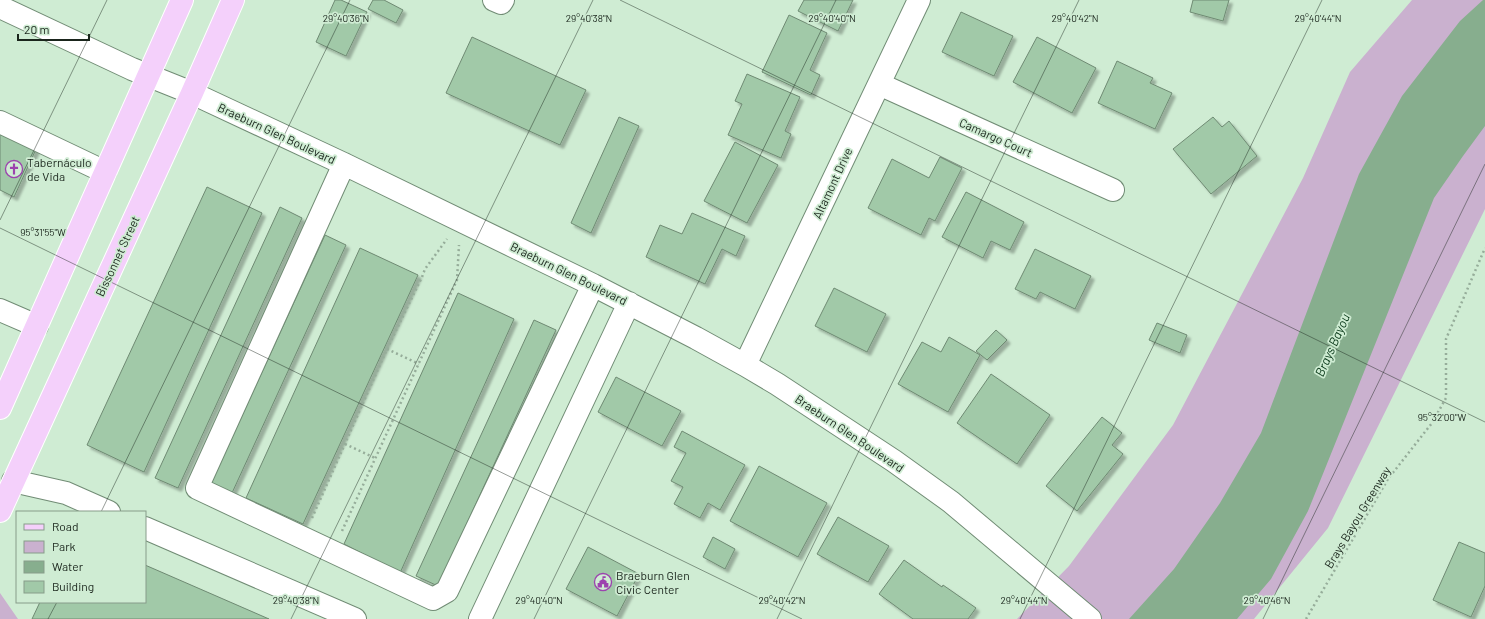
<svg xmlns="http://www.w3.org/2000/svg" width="1485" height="619" viewBox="0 0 1485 619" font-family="Barlow,sans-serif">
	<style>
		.green { fill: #cab1cf }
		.water { fill: #87ae8e }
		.building { fill: #a1c9a8; stroke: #6f8a73; filter: url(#shadow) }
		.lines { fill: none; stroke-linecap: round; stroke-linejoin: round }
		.minor-casing { stroke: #718c75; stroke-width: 24 }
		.major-casing { stroke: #fff; stroke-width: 24 }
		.path { stroke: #96ad9a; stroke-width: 2.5; stroke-dasharray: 2 3; stroke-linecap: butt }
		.minor { stroke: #fff; stroke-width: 22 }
		.major { stroke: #f4d0fb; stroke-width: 22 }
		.ticks { fill: none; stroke: #1a251c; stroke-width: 1; stroke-opacity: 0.45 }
		.labels { text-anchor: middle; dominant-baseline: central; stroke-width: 3.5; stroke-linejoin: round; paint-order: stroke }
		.street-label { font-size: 12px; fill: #1a251c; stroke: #cfecd3 }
		.poi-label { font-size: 12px; fill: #1a251c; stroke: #cfecd3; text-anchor: start }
		.water-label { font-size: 13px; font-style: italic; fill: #053515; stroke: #cfecd3 }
		.ticks-label { font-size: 10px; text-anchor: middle; fill: #1a251c; stroke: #cfecd3; stroke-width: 3.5; stroke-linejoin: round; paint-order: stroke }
	</style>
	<defs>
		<filter id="shadow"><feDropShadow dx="3.5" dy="3.5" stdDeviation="1" flood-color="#0004"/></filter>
	</defs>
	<rect width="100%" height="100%" fill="#cfecd3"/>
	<path class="green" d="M1412,0h73v209l-157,319 -74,91h-237l52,-53 104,-141 130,-247 47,-106z
		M0,593l18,26h-18z"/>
	<path class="water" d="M1483,0h2v126l-22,30 -29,42 -126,313 -37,68 -34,40h-108l45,-50 46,-66 41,-70 98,-259 43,-78 58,-75z"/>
	<path class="building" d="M335,0h6l26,12 -21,44 -30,-14z
		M373,0h11l19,10 -7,13 -28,-14z
		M804,0h49l-15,31 -40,-20z
		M1193,0h36l-6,21 -33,-9z
		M961,12l52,24 -19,40 -52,-24z
		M789,15l38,18 -17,37 10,5 -9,20 -49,-23z
		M472,37l114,53 -26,55 -114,-52z
		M1037,37l59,31 -24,45 -59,-31z
		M1117,61l36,17 -3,5 22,10 -17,36 -57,-26z
		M747,74l53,23 -15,34 6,3 -10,24 -53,-23 14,-31 -7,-3z
		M619,117l20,9 -48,107 -20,-10z
		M1213,117l9,10 7,-6 28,35 -46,38 -38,-45z
		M0,129l37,18 -23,50 -14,-7z
		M735,142l43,23 -31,58 -43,-22z
		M940,157l22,11 -27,53 -6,-3 -8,17 -53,-27 24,-49 37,19z
		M207,187l55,26 -118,259 -57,-27z
		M966,192l58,30 -14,28 -19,-9 -8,17 -41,-21z
		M280,207l22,11 -124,270 -23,-10z
		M692,213l53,23 -9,20 -14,-7 -17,35 -59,-27 14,-32 22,9z
		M325,235l21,10 -114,248 -21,-10z
		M360,248l58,27 -115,249 -57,-26z
		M1035,249l56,27 -16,33 -35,-17 -4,7 -21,-10z
		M834,288l52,26 -19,38 -52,-26z
		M458,293l56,26 -114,254 -56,-29z
		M534,320l22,10 -118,256 -22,-10z
		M1157,323l30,12 -7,18 -31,-13z
		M996,330l11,10 -20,20 -11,-9z
		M949,337l31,18 -32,57 -50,-28 24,-42 19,10z
		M991,374l59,41 -33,49 -60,-41z
		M616,377l65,34 -19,35 -64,-34z
		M1102,417l20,16 -10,12 11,9 -46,57 -31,-25z
		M682,431l63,34 -25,45 -12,-7 -8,15 -26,-14 9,-17 -12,-6 15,-28 -12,-6z
		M759,466l68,37 -29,54 -68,-36z
		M838,517l51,29 -21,36 -51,-28z
		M713,537l22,12 -10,20 -22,-12z
		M1459,542l26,11v33l-14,31 -38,-17z
		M588,547l51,27 -22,42 -51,-27z
		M904,560l38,27 1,-2 33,23 -8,11h-55l-34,-25z
		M145,565l124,54h-237l8,-17h105z"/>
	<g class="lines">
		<g class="minor-casing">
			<path id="minor" d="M494,0l7,3 2,-3
				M0,7l132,62 60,24 152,71 249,121 103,53 49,27 32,19 117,77 57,41 139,117
				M879,84l234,106
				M0,122l105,50
				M344,164l-147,324 236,111 14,-8 146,-306
				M0,310l37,16
				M745,365l174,-365
				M13,481l53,12 43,19
				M145,528l210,91
				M480,619l149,-316"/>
		</g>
		<g class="major-casing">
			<path id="major" d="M0,408l182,-408
				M0,511l192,-418 41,-93"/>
		</g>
		<path class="path" d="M387,349l32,15
			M345,444l30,14
			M312,518l75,-169 35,-72 3,-8 22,-30
			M342,531l115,-251 2,-35
			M1306,619l82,-140 44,-56 14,-25v-59l39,-91"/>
		<use href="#minor" class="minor"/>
		<use href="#major" class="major"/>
	</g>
	<path class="ticks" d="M620,0l865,422M0,220l107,-220M0,228l802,391M101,512l249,-512M48,619l9,-17M291,619l302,-619M534,619l302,-619M777,619l302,-619M1020,619l302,-619M1263,619l222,-455"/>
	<defs>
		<g id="church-ring" transform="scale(0.9)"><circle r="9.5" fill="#cfecd3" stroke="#9c43ae" stroke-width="1.5"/><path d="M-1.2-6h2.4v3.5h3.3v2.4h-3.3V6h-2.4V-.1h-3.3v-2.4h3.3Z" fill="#9c43ae"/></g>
		<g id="civic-ring" transform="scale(0.9)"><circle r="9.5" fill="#cfecd3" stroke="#9c43ae" stroke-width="1.5"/><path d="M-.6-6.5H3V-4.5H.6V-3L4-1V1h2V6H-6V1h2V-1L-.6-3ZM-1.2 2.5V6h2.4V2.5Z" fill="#9c43ae"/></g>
	</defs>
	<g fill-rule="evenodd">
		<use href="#church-ring" x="14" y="169"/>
		<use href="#civic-ring" x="603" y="582"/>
	</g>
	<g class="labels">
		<g class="street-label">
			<text transform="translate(277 133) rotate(25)">Braeburn Glen Boulevard</text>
			<text transform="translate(996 137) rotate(24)">Camargo Court</text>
			<text transform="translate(832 183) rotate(-65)">Altamont Drive</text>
			<text transform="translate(117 256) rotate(-65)">Bissonnet Street</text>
			<text transform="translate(569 273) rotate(26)">Braeburn Glen Boulevard</text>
			<text transform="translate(850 433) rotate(34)">Braeburn Glen Boulevard</text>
			<text transform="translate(1357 517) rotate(-59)">Brays Bayou Greenway</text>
		</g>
		<g class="poi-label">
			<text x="27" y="162">Tabernáculo<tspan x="27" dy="14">de Vida</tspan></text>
			<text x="616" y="575">Braeburn Glen<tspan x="616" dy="14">Civic Center</tspan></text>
		</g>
		<g class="water-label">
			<text transform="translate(1332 345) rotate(-66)">Brays Bayou</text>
		</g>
	</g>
	<g class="ticks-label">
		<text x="346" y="22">29°40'36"N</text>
		<text x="589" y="22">29°40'38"N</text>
		<text x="832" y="22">29°40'40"N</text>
		<text x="1075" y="22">29°40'42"N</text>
		<text x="1318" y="22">29°40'44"N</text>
		<text x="43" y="236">95°31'55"W</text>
		<text x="1442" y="421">95°32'00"W</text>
		<text x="296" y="604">29°40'38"N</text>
		<text x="539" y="604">29°40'40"N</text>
		<text x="782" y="604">29°40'42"N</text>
		<text x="1024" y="604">29°40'44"N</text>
		<text x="1267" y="604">29°40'46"N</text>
	</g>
	<rect x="16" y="511" width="130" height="92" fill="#cfecd3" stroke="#879c8a"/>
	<rect x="24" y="524" width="20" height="6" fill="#f4d0fb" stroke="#879c8a"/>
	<text x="52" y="531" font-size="12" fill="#1a251c">Road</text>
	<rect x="24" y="541" width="20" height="12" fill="#cab1cf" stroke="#879c8a"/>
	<text x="52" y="551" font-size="12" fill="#1a251c">Park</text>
	<rect x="24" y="561" width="20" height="12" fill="#87ae8e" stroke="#879c8a"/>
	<text x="52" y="571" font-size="12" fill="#1a251c">Water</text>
	<rect x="24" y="581" width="20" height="12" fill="#a1c9a8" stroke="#879c8a"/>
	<text x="52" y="591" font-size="12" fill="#1a251c">Building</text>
	<path d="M18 34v6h71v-6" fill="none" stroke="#1a251c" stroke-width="2"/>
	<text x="24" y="34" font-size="12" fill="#1a251c" stroke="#cfecd3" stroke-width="3" paint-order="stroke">20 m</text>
</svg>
